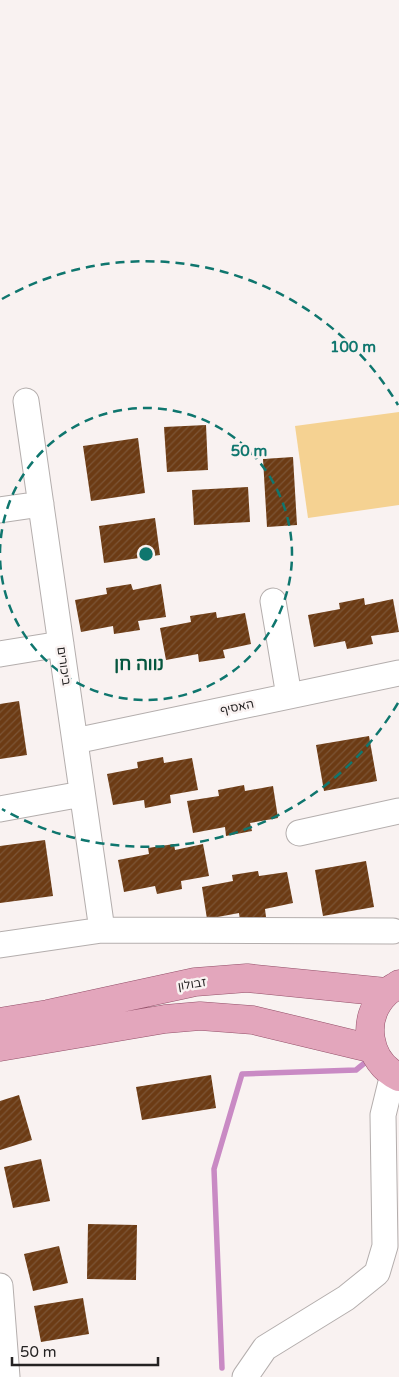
<svg xmlns="http://www.w3.org/2000/svg" width="399" height="1377" viewBox="0 0 399 1377" font-family="'Varela Round',Heebo,sans-serif">
	<style>
		.grass { fill: #f5d292 }
		.lines { fill: none; stroke-linecap: round; stroke-linejoin: round }
		.stream { stroke: #c98ac4; stroke-width: 5.5 }
		.building { fill: url(#building-hatch) }
		.minor-casing { stroke: #b4aead; stroke-width: 27 }
		.major-casing { stroke: #94516a; stroke-width: 29 }
		.minor { stroke: #fff; stroke-width: 25 }
		.major { stroke: #e3a6bc; stroke-width: 28 }
		.ring { fill: none; stroke: #0f766e; stroke-width: 2.5; stroke-dasharray: 9 6 }
		.labels { text-anchor: middle; dominant-baseline: central; stroke-width: 5; stroke-linejoin: round; paint-order: stroke }
		.street-label { font-size: 12px; fill: #242222; stroke: #f9f2f1 }
		.district-label { font-size: 18px; font-weight: bold; fill: #05563f; stroke: #f9f2f1 }
		.centre { fill: #0f766e; stroke: #f9f2f1; stroke-width: 2.5 }
		.ring-label { font-size: 15px; text-anchor: middle; font-weight: bold; fill: #0f766e; stroke: #f9f2f1; stroke-width: 5; stroke-linejoin: round; paint-order: stroke }
	</style>
	<defs>
		<pattern id="building-hatch" width="6" height="6" patternUnits="userSpaceOnUse" patternTransform="scale(1.25)"><rect width="6" height="6" fill="#6c3b14"/><path d="M-1 1l2-2M0 6l6-6M5 7l2-2" fill="none" stroke="#7c5536"/></pattern>
	</defs>
	<rect width="100%" height="100%" fill="#f9f2f1"/>
	<path class="grass" d="M399,412v93l-91,13 -13,-92z"/>
	<g class="lines">
		<path class="stream" d="M222,1368l-8,-199 28,-95 114,-4 11,-9"/>
	</g>
	<path class="building" d="M206,425l2,45 -41,2 -3,-45z
		M138,438l7,55 -54,8 -8,-55z
		M293,457l4,68 -30,2 -4,-68z
		M248,487l2,35 -56,3 -2,-35z
		M155,518l5,37 -56,8 -5,-37z
		M131,584l2,6 28,-6 5,33 -28,4 2,9 -26,4 -1,-8 -32,6 -6,-32 32,-6 -1,-6z
		M364,598l1,7 28,-6 6,33 -28,4 2,8 -26,5 -2,-8 -31,6 -6,-32 32,-6 -1,-6z
		M216,612l1,6 28,-5 6,31 -28,6 2,8 -26,4 -1,-8 -32,6 -6,-32 31,-6 -1,-6z
		M19,701l8,54 -27,4v-55z
		M369,736l8,45 -53,10 -8,-46z
		M163,757l1,6 28,-5 6,32 -28,5 1,8 -26,5 -1,-8 -31,5 -6,-31 31,-6 -1,-6z
		M244,785l1,6 28,-5 5,32 -28,5 2,8 -26,5 -1,-9 -32,6 -6,-32 32,-5 -1,-6z
		M45,840l8,56 -53,7v-57z
		M174,844l1,6 28,-6 6,32 -28,5 1,8 -25,5 -2,-8 -31,6 -6,-32 31,-6 -1,-6z
		M366,861l8,46 -51,9 -8,-46z
		M258,871l1,5 28,-4 6,31 -28,6 1,8 -26,4 -1,-8 -32,6 -5,-32 31,-6 -1,-6z
		M211,1075l5,33 -74,12 -6,-33z
		M19,1095l13,45 -32,10v-49z
		M41,1159l9,42 -37,7 -9,-41z
		M88,1224l49,1 -1,55 -49,-1z
		M59,1246l9,37 -35,8 -9,-37z
		M83,1298l6,36 -48,8 -7,-36z"/>
	<g class="lines">
		<g class="minor-casing">
			<path id="minor" d="M26,401l76,529
				M0,510l41,-6
				M273,601l16,95
				M0,654l61,-10
				M75,741l324,-68
				M0,809l82,-15
				M299,833l100,-22
				M0,945l102,-15 291,1
				M0,1286l7,91
				M245,1377l20,-29 81,-50 31,-25 8,-27 -2,-131 10,-41"/>
		</g>
		<g class="major-casing">
			<path id="major" d="M399,984c-4,3 -10,6 -13,9 -26,25 -19,69 13,84
				M0,1022l48,-8 147,-32 52,-4 139,14
				M0,1047l165,-28 35,-3 53,4 120,29"/>
		</g>
		<use href="#minor" class="minor"/>
		<use href="#major" class="major"/>
	</g>
	<g class="ring">
		<path d="M0 553A146 146 0 1 1 0 555"/>
		<path d="M398 703A293 293 0 0 1 2 809M2 299A293 293 0 0 1 398 405"/>
	</g>
	<g class="labels">
		<g class="street-label">
			<text transform="translate(64 666) rotate(82)">ביכורים</text>
			<text transform="translate(237 707) rotate(-12)">האסיף</text>
			<text transform="translate(192 984) rotate(-9)">זבולון</text>
		</g>
		<g class="district-label">
			<text x="139" y="664">נווה חן</text>
		</g>
	</g>
	<circle cx="146" cy="554" r="8" class="centre"/>
	<g class="ring-label">
		<text x="353" y="352">100 m</text>
		<text x="249" y="456">50 m</text>
	</g>
	<path d="M12 1357v8h146v-8" fill="none" stroke="#242222" stroke-width="2.5"/>
	<text x="20" y="1357" font-size="15" fill="#242222" stroke="#f9f2f1" stroke-width="4" paint-order="stroke">50 m</text>
</svg>
